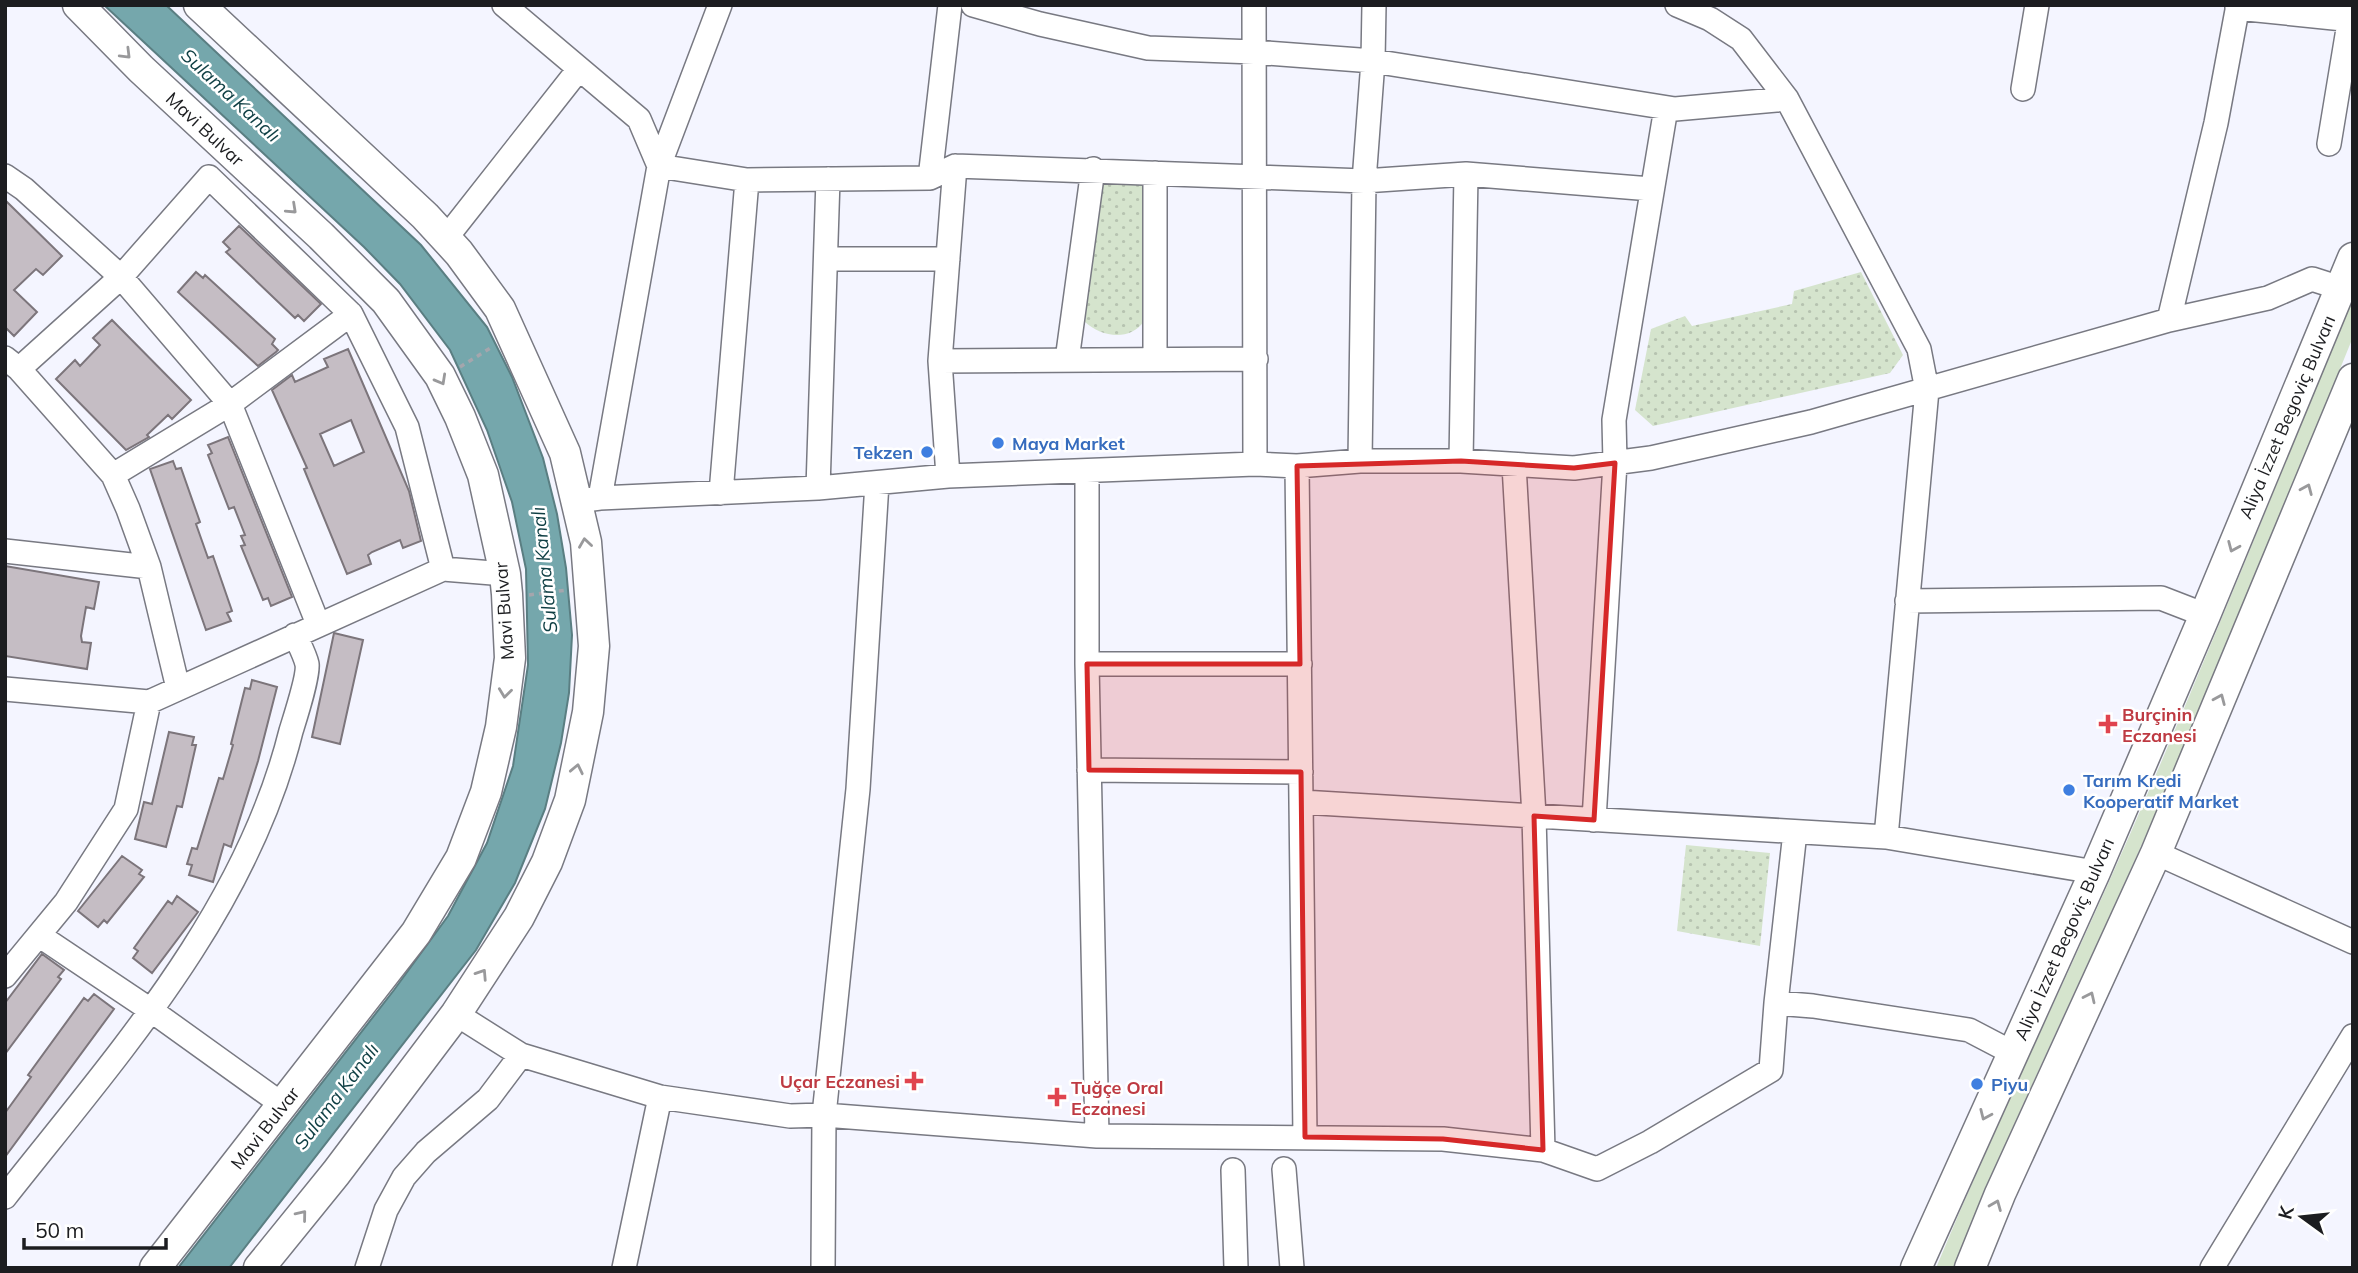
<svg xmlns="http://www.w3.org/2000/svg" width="2358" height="1273" viewBox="0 0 2358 1273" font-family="Mulish,sans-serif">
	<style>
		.grass { fill: #d5e4cd }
		.park { fill: url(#park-dots) }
		.water { fill: #75a7ac; stroke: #5a7e82; stroke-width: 2 }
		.building { fill: #c5bdc4; stroke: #7c757b; stroke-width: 2; fill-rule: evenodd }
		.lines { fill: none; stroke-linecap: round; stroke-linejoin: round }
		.minor-casing { stroke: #787982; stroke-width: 26 }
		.major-casing { stroke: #787982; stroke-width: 33 }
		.path { stroke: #a5a6ad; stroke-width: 3.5; stroke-dasharray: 5 5; stroke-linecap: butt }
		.minor { stroke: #fff; stroke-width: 23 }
		.major { stroke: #fff; stroke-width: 30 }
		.oneway { stroke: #99999b }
		.marked { fill: #d62828; fill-opacity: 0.2; stroke: #d62828; stroke-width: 5; stroke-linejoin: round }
		.shop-dot { fill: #3f7fe0; stroke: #fff; stroke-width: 2.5 }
		.health-dot { fill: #e0444e; stroke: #fff; stroke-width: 2.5 }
		.labels { text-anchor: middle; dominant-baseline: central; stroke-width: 5; stroke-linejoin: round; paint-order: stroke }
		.street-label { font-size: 18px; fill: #1c1d20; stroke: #fff }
		.shop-label { font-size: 18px; font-weight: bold; fill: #366cbe; stroke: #fff; text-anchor: start }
		.health-label { font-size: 18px; font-weight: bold; fill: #be3a42; stroke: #fff; text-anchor: start }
		.water-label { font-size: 19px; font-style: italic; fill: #0e3e43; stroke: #fff }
	</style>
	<defs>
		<pattern id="park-dots" width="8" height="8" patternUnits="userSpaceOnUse" patternTransform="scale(1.75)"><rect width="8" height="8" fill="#d5e4cd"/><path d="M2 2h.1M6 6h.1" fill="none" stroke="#b6c3b0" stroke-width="1.8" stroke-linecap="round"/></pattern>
	</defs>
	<rect width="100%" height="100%" fill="#f4f5ff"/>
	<path class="grass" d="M2353,299v38c-69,169 -136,338 -210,505 -63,142 -132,281 -190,426h-17c61,-147 131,-290 195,-436 77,-176 148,-355 222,-533z"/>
	<path class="park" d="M1104,172l46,1 -6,148c-14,21 -43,16 -59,1z
		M1861,272l42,83 -13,18 -237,53 -18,-16 16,-81 34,-13 7,10 100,-22 2,-13z
		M1686,845l84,8 -10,93 -83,-15z"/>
	<path class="water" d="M104,5h62l255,240 66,82 25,50 31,81 14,56 9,54 6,67 -3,58 -8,50 -16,66 -30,74 -39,67 -247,318h-51l216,-278 54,-74 39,-73 26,-77 15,-101 -2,-96 -14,-67 -25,-72 -37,-80 -50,-66 -36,-37z"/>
	<path class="building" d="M5,200l57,56 -19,19 -7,-6 -22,21 23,22 -23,24 -9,-9z
		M239,226l82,78 -17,17 -6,-6 -3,3 -69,-66 4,-3 -7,-7z
		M196,272l7,6 2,-3 70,64 -3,5 6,6 -2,2 -18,14 -80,-74z
		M112,320l79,80 -19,19 -4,-4 -21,20 2,2 -23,13 -70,-71 19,-19 5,6 20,-21 -7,-7z
		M348,349l61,142 12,50 -18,7 -3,-8 -28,12 -4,3 3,9 -24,10 -43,-105 3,-1 -35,-78 20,-15 3,7 33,-15 -4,-8zM351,420l13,32 -30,14 -14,-32z
		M228,437l64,160 -21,9 -3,-8 -5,2 -22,-54 4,-1 -4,-9 4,-1 -11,-28 -5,2 -21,-54 4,-2 -4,-8z
		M173,461l3,8 5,-1 19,54 -4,2 12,34 5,-2 19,55 -5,2 4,8 -25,9 -56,-161z
		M5,566l94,16 -5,27 -8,-2 -5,29 1,6 9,1 -4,26 -82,-13z
		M334,633l29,7 -23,104 -28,-7z
		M252,680l25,7 -19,74 -27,86 -7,-3 -11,38 -24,-7 3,-10 -5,-1 5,-16 5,1 22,-71 4,1 10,-34 -2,-1 14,-56 5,1z
		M169,732l25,5 -2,8h4l-14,62 -5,-1 -11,41 -31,-8 9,-37 8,2z
		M122,856l20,14 -3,4 5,3 -37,46 -3,-3 -6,7 -20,-16z
		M177,896l21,16 -46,61 -19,-15 5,-7 -4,-3 34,-47 4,3z
		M42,954l22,16 -6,7 3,2 -56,75v-51z
		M94,994l20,15 -109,148v-44l26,-36 -3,-2 56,-77 4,3z"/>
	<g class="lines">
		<g class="minor-casing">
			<path id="minor" d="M504,5l135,114 20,47 88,14 183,-2 25,-12 409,15 102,-7 185,15
				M973,5l67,19 108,24 106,4 119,9 302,48 112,-10
				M1254,5l1,459
				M1677,5l33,14 31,20 46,60 132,250 8,41 -41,447
				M2237,8l116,12
				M2023,89l14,-84
				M2329,144l23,-139
				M5,176l19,13 97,88 109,127 88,220
				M930,178l20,-173
				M446,238l133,-169
				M826,259h122
				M2169,320l47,-197 22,-118
				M5,358l14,11 94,106 15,34 21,58 29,121
				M1155,359v-186
				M1067,360l26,-191
				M940,361l316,-2
				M19,369l102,-92 88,-100 142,137 56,113 36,142
				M1360,461l4,-280 9,-120 1,-56
				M1461,461l5,-287
				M1514,465l20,351 9,334
				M1297,466l8,671
				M1087,472v192l10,472
				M113,475l117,-71 121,-90
				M948,476l-8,-115 15,-195
				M818,488l10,-309
				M721,493l26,-313
				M600,498l59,-332 61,-161
				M577,501l23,-3 218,-10 130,-12 307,-12 42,2 63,-5h101l113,7 77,-10 160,-36 358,-102 99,-22 44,-19 28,9
				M5,551l144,16
				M1907,601l254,-3 44,17
				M1087,664h213
				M5,689l144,13 294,-133 62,5
				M1089,770l212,2
				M1302,802l584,35 209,35
				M1594,820l21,-357 -1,-43 52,-312
				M2156,853l197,89
				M40,936l112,75 131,94
				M5,976l61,-74 60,-93 23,-107
				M1776,1003l19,-171
				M456,1014l65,41 139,42 -36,171
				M660,1097l130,19 34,-1 273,21 346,3 100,11 54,19 53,-27 121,-72 5,-67 37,3 156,24 44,23
				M1284,1169l8,99
				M1233,1170l3,98
				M5,1197c113,-143 241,-285 286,-466 4,-13 18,-56 16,-67 -2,-9 -8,-20 -12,-29
				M367,1268l19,-58 18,-33 22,-25 62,-53 33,-44
				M823,1268l1,-153 34,-326 19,-306
				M2212,1268l141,-232"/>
		</g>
		<g class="major-casing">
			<path id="major" d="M78,5l63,64 180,167 65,65 54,75 20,41 23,58 22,99 2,20 3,64 -9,69 -15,65 -25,66 -45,75 -261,335
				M199,5l226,211 34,37 41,56 65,144 21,89 8,104 -6,66 -18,88 -23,62 -28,55 -63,97 -120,159 -77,95
				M1916,1268l179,-396 110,-257 148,-357
				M1970,1268l30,-74 156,-341 197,-474"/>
		</g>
		<path class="path" d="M460,367l32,-20
			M529,595l38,-5"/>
		<use href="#minor" class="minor"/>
		<use href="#major" class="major"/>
	</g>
	<defs><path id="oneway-chevron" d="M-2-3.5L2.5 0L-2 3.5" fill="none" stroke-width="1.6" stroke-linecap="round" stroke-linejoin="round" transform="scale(1.75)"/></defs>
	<g class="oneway">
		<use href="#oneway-chevron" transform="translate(126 54) rotate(45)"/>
		<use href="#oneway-chevron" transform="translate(292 209) rotate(43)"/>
		<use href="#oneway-chevron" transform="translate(441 380) rotate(61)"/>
		<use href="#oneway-chevron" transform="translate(2307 489) rotate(-67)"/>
		<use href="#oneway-chevron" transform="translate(585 543) rotate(-98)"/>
		<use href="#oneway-chevron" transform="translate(2233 547) rotate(113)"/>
		<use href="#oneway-chevron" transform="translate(505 693) rotate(97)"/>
		<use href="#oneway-chevron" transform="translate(2220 699) rotate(-67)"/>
		<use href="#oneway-chevron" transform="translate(577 769) rotate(-78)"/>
		<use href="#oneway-chevron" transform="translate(482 974) rotate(-57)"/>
		<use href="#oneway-chevron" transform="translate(2090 997) rotate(-65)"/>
		<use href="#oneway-chevron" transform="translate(1985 1115) rotate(114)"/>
		<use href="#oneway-chevron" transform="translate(1996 1205) rotate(-68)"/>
		<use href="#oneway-chevron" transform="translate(302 1215) rotate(-51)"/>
	</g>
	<path class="marked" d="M1461,461l113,7 41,-5 -21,357 -60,-4 9,334 -100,-11 -138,-2 -4,-365 -212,-2 -2,-106h213l-3,-198z"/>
	<g class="shop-dot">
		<circle cx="998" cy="443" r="7"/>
		<circle cx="927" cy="452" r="7"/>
		<circle cx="2069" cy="790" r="7"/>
		<circle cx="1977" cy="1084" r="7"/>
	</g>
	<g class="health-dot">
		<path d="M2104.5 713.5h7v7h7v7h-7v7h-7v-7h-7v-7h7z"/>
		<path d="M910.5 1070.5h7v7h7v7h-7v7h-7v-7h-7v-7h7z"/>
		<path d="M1053.5 1086.5h7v7h7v7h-7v7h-7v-7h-7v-7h7z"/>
	</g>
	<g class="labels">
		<g class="street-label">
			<text transform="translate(205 129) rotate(43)">Mavi Bulvar</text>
			<text transform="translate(2287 417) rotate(-67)">Aliya İzzet Begoviç Bulvarı</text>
			<text transform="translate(504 611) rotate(-94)">Mavi Bulvar</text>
			<text transform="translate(2064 939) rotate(-66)">Aliya İzzet Begoviç Bulvarı</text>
			<text transform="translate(265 1128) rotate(-52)">Mavi Bulvar</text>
		</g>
		<g class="shop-label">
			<text x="1012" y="443">Maya Market</text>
			<text x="913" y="452" text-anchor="end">Tekzen</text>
			<text x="2083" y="780">Tarım Kredi<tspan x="2083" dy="21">Kooperatif Market</tspan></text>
			<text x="1991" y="1084">Piyu</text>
		</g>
		<g class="health-label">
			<text x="2122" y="714">Burçinin<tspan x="2122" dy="21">Eczanesi</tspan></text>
			<text x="900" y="1081" text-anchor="end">Uçar Eczanesi</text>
			<text x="1071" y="1087">Tuğçe Oral<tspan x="1071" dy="21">Eczanesi</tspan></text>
		</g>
		<g class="water-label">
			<text transform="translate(231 95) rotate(43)">Sulama Kanalı</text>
			<text transform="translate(544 570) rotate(-96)">Sulama Kanalı</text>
			<text transform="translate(336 1096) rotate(-53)">Sulama Kanalı</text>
		</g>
	</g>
	<rect width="2358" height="1273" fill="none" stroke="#1c1d20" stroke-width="14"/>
	<g transform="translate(2302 1217) rotate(285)" stroke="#ffffff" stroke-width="5" paint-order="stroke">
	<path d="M0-5L12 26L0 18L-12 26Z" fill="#1c1d20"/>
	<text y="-10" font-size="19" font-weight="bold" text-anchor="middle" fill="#1c1d20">K</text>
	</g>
	<path d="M24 1238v10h142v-10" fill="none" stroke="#1c1d20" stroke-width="3.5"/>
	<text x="35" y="1238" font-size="21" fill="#1c1d20" stroke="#ffffff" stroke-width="5" paint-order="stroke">50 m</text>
</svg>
